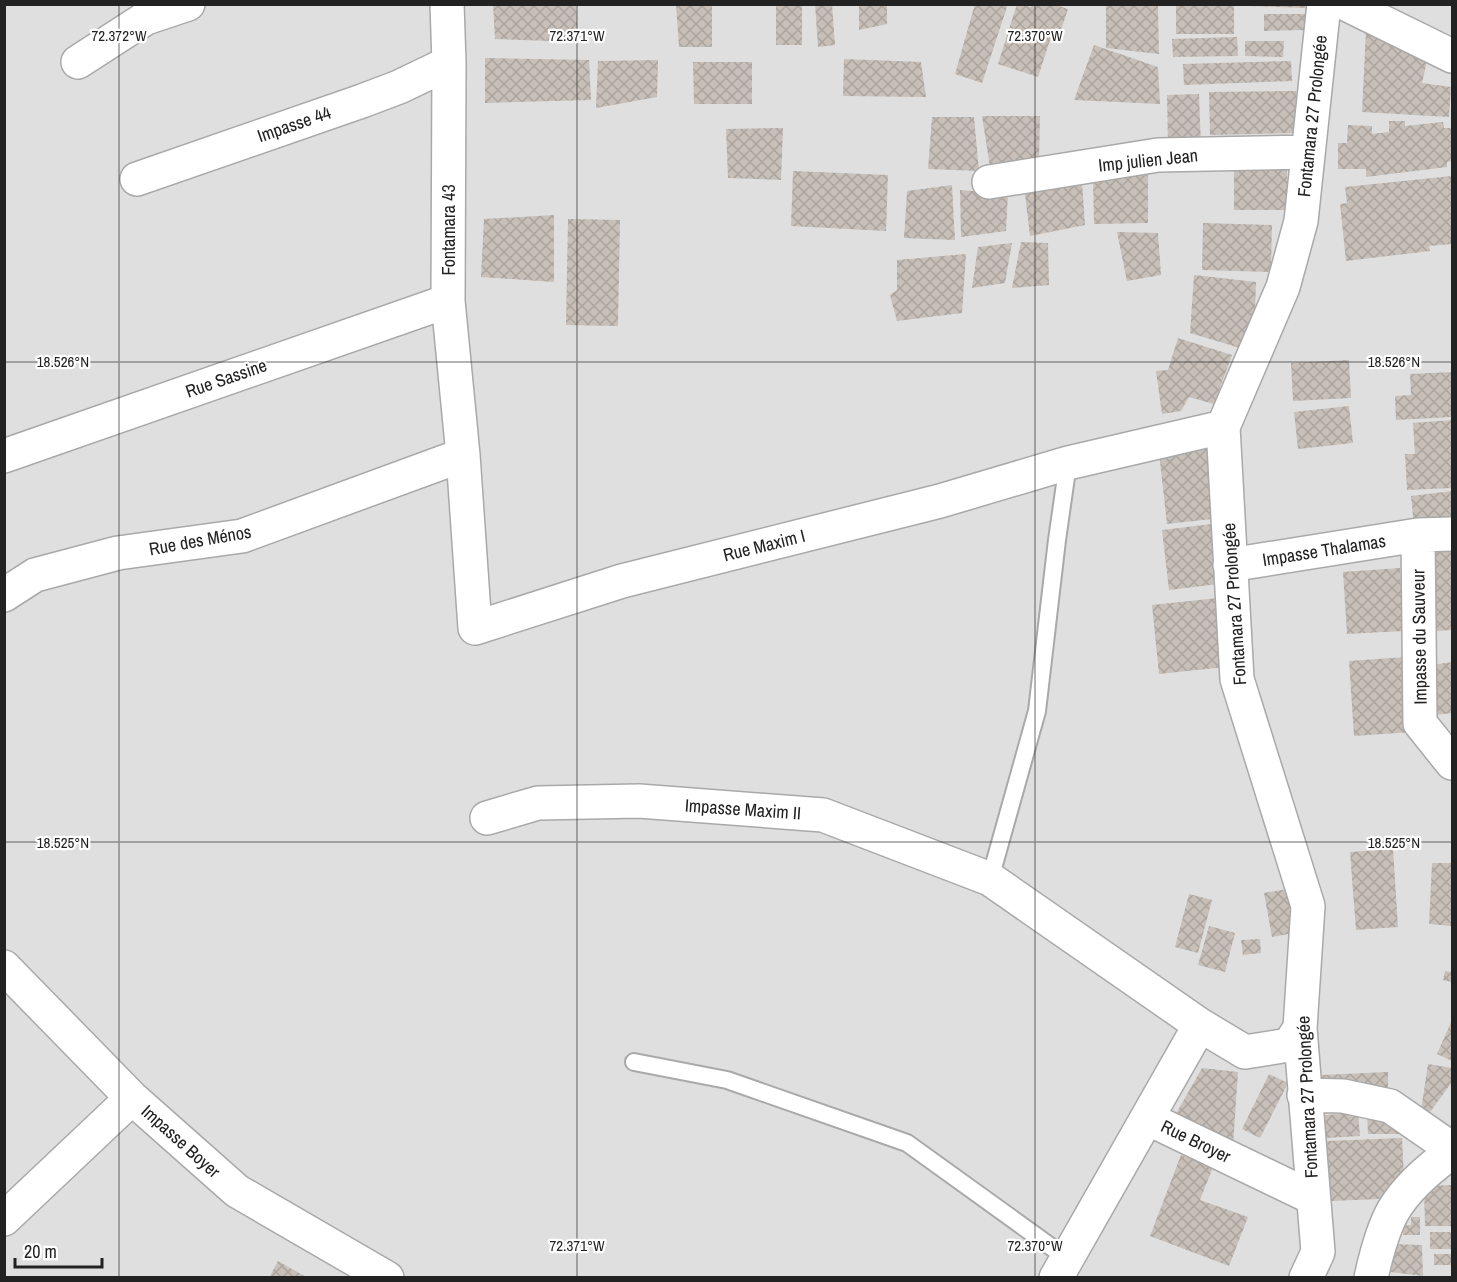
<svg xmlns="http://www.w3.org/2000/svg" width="1457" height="1282" viewBox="0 0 1457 1282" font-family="'Archivo Narrow',sans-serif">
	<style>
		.residential { fill: #e0dfdf }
		.building { fill: url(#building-cross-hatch) }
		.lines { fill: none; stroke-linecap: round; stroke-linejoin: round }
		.service-casing { stroke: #a9a9a9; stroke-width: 20 }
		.minor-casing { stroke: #a9a9a9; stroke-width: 36 }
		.service { stroke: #fff; stroke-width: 16 }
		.minor { stroke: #fff; stroke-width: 33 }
		.ticks { fill: none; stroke: #222; stroke-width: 1.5; stroke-opacity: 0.45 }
		.labels { text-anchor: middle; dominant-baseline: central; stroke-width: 4.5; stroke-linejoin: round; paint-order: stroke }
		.street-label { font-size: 18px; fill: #222; stroke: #fff }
		.ticks-label { font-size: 15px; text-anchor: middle; fill: #222; stroke: #fff; stroke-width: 4.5; stroke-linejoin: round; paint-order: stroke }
	</style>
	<defs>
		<pattern id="building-cross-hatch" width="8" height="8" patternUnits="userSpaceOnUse" patternTransform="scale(1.5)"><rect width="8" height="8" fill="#c7bfb8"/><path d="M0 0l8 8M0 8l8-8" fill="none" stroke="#aba49e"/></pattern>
	</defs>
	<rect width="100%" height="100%" fill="#f2efe9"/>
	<path class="residential" d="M5,5h1447v1272h-1447z"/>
	<path class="building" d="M493,4h83l2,38 -83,-3z
		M676,4h36v43h-33z
		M776,4h26v41h-26z
		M815,4h17l3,41 -17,2z
		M859,4h28v20l-28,6z
		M975,4h33l-26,79 -27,-9z
		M1017,4l14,3 1,-3h21l15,5 -10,30 -7,-2 -13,40 -40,-13z
		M1106,4h52l1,50 -53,-6z
		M1176,4h58v30h-58z
		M1250,4h62v4l-62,-2z
		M1264,14h41v16l-41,1z
		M1366,30l62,26 -6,27 29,4 -2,30 -87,-5z
		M1237,37l1,19 -65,1 -1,-18z
		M1245,41h39l-1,16 -38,-1z
		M1094,45l64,22 2,37 -86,-4z
		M485,58l104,2 2,40 -106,3z
		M844,59l77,3 5,35 -83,-1z
		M658,60l-1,37 -61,11 2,-47z
		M1291,61l1,20 -108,4 -1,-21z
		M693,62h59v42h-58z
		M1296,91l1,42 -87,2 -1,-43z
		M1199,94l2,51 -33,1 -1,-51z
		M982,116h58l-1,45 -49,6z
		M932,117h42l5,54 -51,-2z
		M1389,121h16v5l38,-4 1,6h8v33l-5,1v5l-81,10v-8h-28v-26h9l1,-18 24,1v8l17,-2z
		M783,128l-2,52 -53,-2 -2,-49z
		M1234,166h53v44h-53z
		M793,171l95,4 -2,56 -95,-5z
		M1148,175v48l-54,1 -1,-46z
		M1452,176v68l-23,2 1,5 -84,10 -6,-57 7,-1 -2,-16z
		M1082,182l3,43 -55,11 -5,-42z
		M952,185l3,55 -51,-2 3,-47z
		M960,190l48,4 -2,37 -45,6z
		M554,215v67l-73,-5 3,-58z
		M568,219l52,1 -2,106 -52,-1z
		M1203,223l69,2 -1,47 -69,-2z
		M1117,232l41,1 3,42 -34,6z
		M1021,242l27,1 1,42 -37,3z
		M1012,243l-7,40 -33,5 6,-41z
		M966,254l-4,59 -65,8 -7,-26 7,-5v-30z
		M1194,275l62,7 -1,29 -15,37 -50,-15z
		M1178,338l54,17 -18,49 -25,-7 -8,14 -19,3 -6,-43 12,-1z
		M1349,360l2,38 -58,3 -2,-38z
		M1452,372v45l-56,3 -1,-24 16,-1 -1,-21z
		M1349,406l4,37 -55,6 -4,-37z
		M1452,420v68l-45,2 -2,-36h10l-2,-31z
		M1214,448l7,70 -54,6 -8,-71z
		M1452,491v29l-38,5 -3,-29z
		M1220,523l7,60 -58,7 -7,-60z
		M1452,539v91l-16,1 -4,-91z
		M1400,568l3,63 -56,3 -4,-62z
		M1218,598l7,69 -66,7 -7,-69z
		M1406,657l6,75 -58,4 -5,-75z
		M1452,662v51l-16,2 -5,-50z
		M1393,849l5,78 -42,3 -6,-78z
		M1432,863h20v63l-23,-2z
		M1293,888l7,44 -28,5 -8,-44z
		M1189,894l23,6 -14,53 -23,-6z
		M1209,926l26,7 -10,39 -27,-7z
		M1260,939l1,14 -18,2 -2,-15z
		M1445,971l7,1v10l-9,-2z
		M1452,1020v41l-15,-7z
		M1428,1064l24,4v14l-27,37 -5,-2z
		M1202,1068l36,4 -5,74 -60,-27z
		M1388,1072v15l-3,15 -62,-12 -1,-15z
		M1269,1074l19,9 -28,55 -18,-9z
		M1358,1113l2,23 -34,2 -1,-23z
		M1367,1113l33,7 -1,14h-31z
		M1402,1138l3,60 -74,3 -4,-60z
		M1181,1155l32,12 -13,33 48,17 -19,49 -79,-30z
		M1452,1185v41h-27l-1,-40z
		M1411,1217h9v18h-17v-10h8z
		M1430,1232h22v17h-22z
		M1395,1244l27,1 1,31 -32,-4z
		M1434,1254h18v11h-18z
		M278,1261l30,17h-39z"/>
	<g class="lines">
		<g class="service-casing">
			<path id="service" d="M990,879l47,-168 20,-171 11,-77
				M634,1062l93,18 180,63 161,116"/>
		</g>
		<g class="minor-casing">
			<path id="minor" d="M447,4l2,59 -1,238 15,154 12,173 147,-47 318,-80 128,-38 155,-36
				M1346,4l106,52
				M78,62l68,-44 42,-14
				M137,179l225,-78 37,-14 50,-24
				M989,182l169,-27 150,-3
				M4,456l444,-155
				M1418,535l2,188 32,40
				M1230,565l188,-30 34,-1
				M4,595l31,-20 83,-22 124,-17 221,-81
				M487,818l51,-15 101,-2 184,14 167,64 210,146 -53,93
				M4,967l128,131 105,93 150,87
				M1200,1025l45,27 44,-7 11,-17
				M1304,1095l39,1 47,10 62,43
				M4,1219l128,-121
				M1056,1278l91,-160 166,80
				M1306,1278l12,-26 -18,-224 8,-122 -71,-227 -14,-252 60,-140 18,-66 23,-217
				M1371,1278c5,-23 11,-47 22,-67 13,-22 38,-44 59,-59"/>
		</g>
		<use href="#service" class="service"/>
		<use href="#minor" class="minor"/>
	</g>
	<path class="ticks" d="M119,4v1274M577,4v1274M1035,4v1274M4,362h1448M4,842h1448"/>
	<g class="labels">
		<g class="street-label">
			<text transform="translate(1312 116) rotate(-84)">Fontamara 27 Prolongée</text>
			<text transform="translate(294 124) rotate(-19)">Impasse 44</text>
			<text transform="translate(1148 160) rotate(-6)">Imp julien Jean</text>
			<text transform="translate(448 230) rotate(-90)">Fontamara 43</text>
			<text transform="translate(226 378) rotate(-19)">Rue Sassine</text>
			<text transform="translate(200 540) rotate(-10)">Rue des Ménos</text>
			<text transform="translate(764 545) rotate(-14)">Rue Maxim I</text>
			<text transform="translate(1324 550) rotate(-9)">Impasse Thalamas</text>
			<text transform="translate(1234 604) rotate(-94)">Fontamara 27 Prolongée</text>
			<text transform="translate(1419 637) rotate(-91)">Impasse du Sauveur</text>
			<text transform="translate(743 809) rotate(4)">Impasse Maxim II</text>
			<text transform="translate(1307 1097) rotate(-93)">Fontamara 27 Prolongée</text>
			<text transform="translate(181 1141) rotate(42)">Impasse Boyer</text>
			<text transform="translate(1196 1141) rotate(26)">Rue Broyer</text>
		</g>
	</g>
	<g class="ticks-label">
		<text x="119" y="41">72.372°W</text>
		<text x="577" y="41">72.371°W</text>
		<text x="1035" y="41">72.370°W</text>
		<text x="63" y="367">18.526°N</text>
		<text x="1394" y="367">18.526°N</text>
		<text x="63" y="848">18.525°N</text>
		<text x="1394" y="848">18.525°N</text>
		<text x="577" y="1251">72.371°W</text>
		<text x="1035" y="1251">72.370°W</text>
	</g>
	<rect width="1457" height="1282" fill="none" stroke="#222222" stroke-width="12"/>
	<path d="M15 1258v9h87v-9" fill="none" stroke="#222222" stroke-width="3"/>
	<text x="24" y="1258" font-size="18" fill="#222222" stroke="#ffffff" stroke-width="4.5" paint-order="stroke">20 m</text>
</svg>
